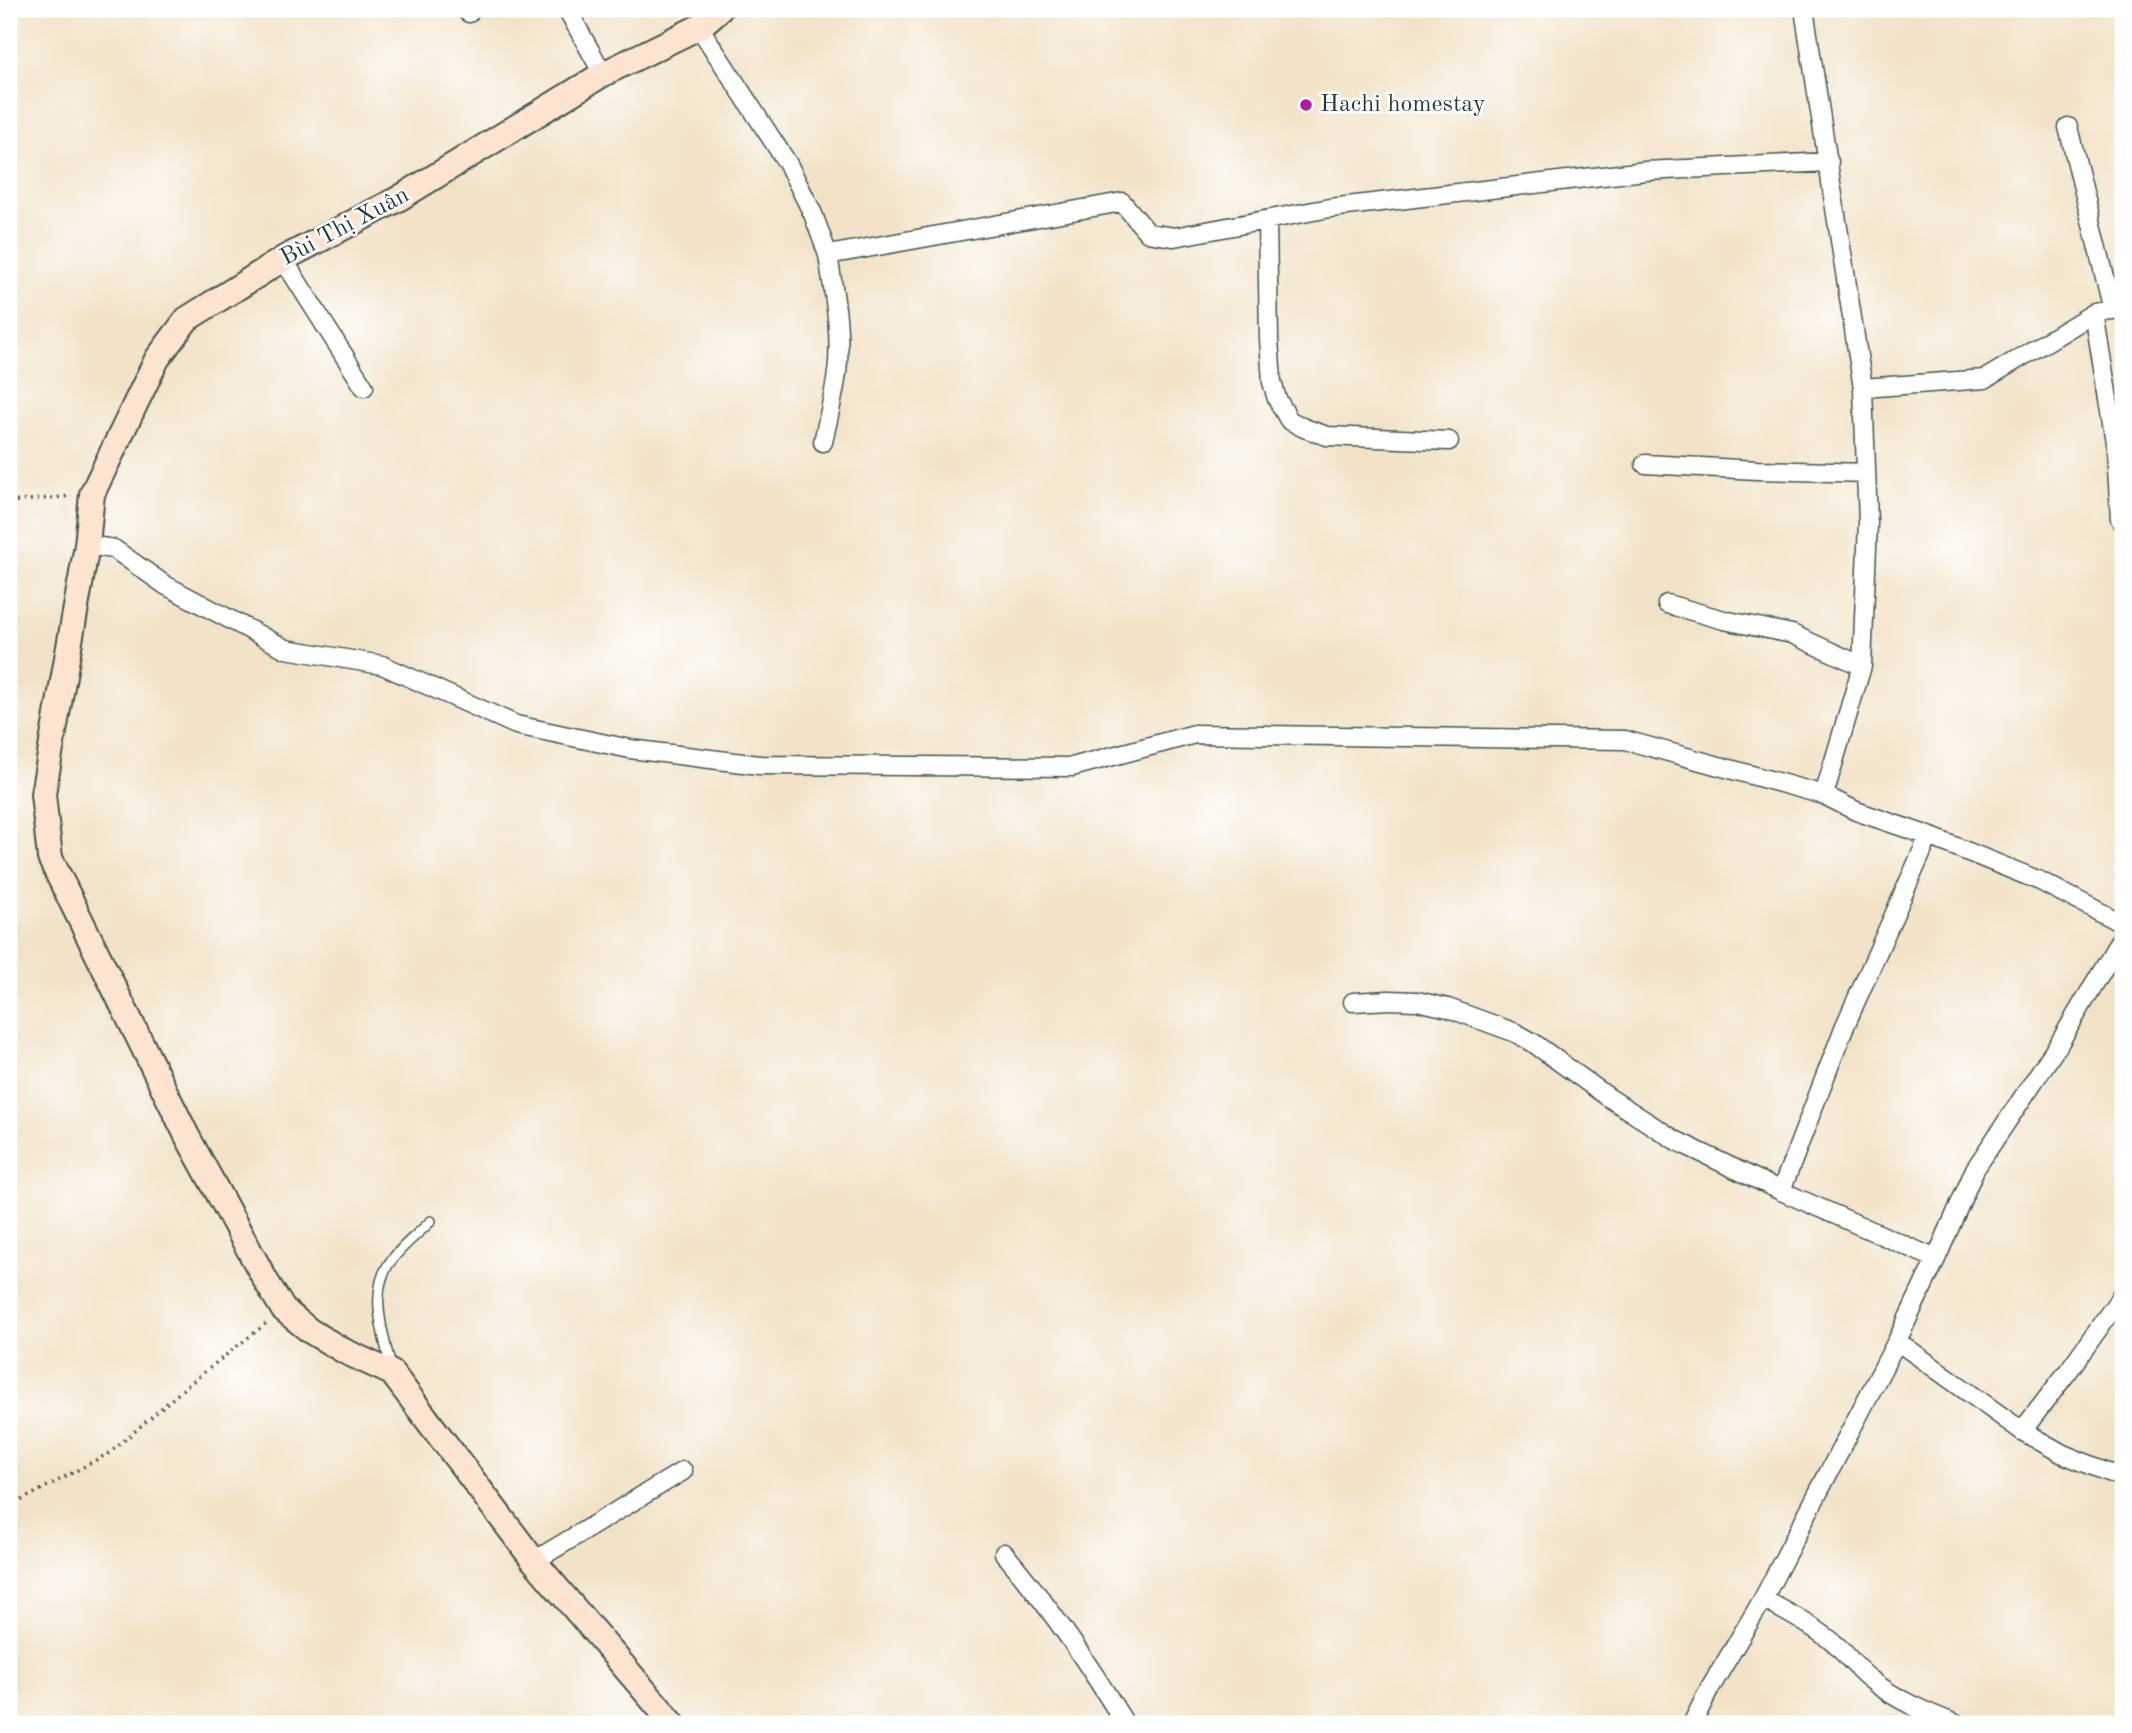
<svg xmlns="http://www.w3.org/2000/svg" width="2132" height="1733" viewBox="0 0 2132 1733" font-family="'Old Standard TT',serif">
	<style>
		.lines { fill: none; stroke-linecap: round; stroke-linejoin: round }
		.lane-casing { stroke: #3f564a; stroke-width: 12 }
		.street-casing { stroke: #3f564a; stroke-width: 21 }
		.secondary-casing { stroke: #3f564a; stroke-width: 28 }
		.path { stroke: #3f564a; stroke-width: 3.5; stroke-dasharray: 2 5; stroke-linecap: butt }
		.lane { stroke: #fff; stroke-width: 9 }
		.street { stroke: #fff; stroke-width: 18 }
		.secondary { stroke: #fde4d1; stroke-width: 24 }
		.poi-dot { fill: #b5179e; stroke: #fff; stroke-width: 2.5 }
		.labels { text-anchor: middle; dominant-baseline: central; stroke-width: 5; stroke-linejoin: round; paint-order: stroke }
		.poi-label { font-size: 24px; fill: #1f3d34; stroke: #fff; text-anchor: start }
		.street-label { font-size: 24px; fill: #1f3d34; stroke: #fff }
	</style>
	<rect width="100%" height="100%" fill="#fff"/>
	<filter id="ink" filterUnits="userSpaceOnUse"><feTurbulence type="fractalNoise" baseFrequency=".0143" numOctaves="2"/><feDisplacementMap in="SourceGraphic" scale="14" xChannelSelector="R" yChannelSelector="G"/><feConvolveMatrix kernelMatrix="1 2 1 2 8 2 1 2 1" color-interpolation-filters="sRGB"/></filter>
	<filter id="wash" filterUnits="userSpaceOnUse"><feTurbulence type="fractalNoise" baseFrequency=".00686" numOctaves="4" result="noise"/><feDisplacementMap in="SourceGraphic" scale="28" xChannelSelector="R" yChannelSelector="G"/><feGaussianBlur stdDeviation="1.57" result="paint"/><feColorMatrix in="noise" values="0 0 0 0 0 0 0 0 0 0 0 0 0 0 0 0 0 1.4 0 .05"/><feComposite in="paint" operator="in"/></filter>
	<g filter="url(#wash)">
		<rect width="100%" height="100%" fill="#f2e3c8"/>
	</g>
	<g filter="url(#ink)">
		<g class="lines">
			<g class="lane-casing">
				<path id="lane" d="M391,1368c-7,-32 -22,-73 -3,-103 11,-17 29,-30 43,-44"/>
			</g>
			<g class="street-casing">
				<path id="street" d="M464,9l5,4
					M567,9l36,65
					M1804,9l59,379 5,135 -6,143 -38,129
					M699,27l89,137 25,50 15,41 294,-53 26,31 26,4 156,-29 315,-37 184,-9
					M2068,127l45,183
					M1267,220l2,119 3,43 5,17 12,21 15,8 23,8 122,5
					M283,259l81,128
					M2094,313l22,135 4,72
					M1863,388l122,-9 109,-66 29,-5
					M823,442c5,-23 11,-46 14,-69 5,-39 -3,-79 -9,-118
					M1645,464l112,6 109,3
					M87,545l27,4 51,36 121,64 96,16 134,60 114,24 129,16 313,2 123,-33 430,6 199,55 32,16 73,25 111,45 83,43
					M1667,604l57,16 68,14 70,32
					M1353,1002l36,-2 28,1 31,7 68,25 16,9 76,55 67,43 106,51 155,68
					M1781,1191l63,-163 85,-192
					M1897,1341l125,90 41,23 60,24
					M2022,1431l47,-61 54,-76
					M1004,1553c46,54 85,111 121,171
					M534,1561l149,-90
					M1763,1599c25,14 51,27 73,46 12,11 21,24 34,34 26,21 55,33 86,45
					M1692,1724l17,-34 54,-91 134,-258 39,-82 39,-90 85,-127 63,-107"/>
			</g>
			<g class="secondary-casing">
				<path id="secondary" d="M673,1724l-139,-163 -142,-188 -48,-22 -34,-20 -27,-22 -17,-28 -79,-145 -137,-278 -7,-64 44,-249 5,-51 65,-135 30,-40 96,-60 115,-60 205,-125 96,-47 21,-18"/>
			</g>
			<path class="path" d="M9,502l63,-6
				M9,1507l102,-55 77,-67 80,-63"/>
			<use href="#lane" class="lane"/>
			<use href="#street" class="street"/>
			<use href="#secondary" class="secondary"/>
		</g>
	</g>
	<circle class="poi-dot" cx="1306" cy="105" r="7"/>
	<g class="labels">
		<g class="poi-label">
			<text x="1320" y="105">Hachi homestay</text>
		</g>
		<g class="street-label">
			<text transform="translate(345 227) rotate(-28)">Bùi Thị Xuân</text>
		</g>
	</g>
	<rect width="2132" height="1733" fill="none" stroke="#fff" stroke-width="35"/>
</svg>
